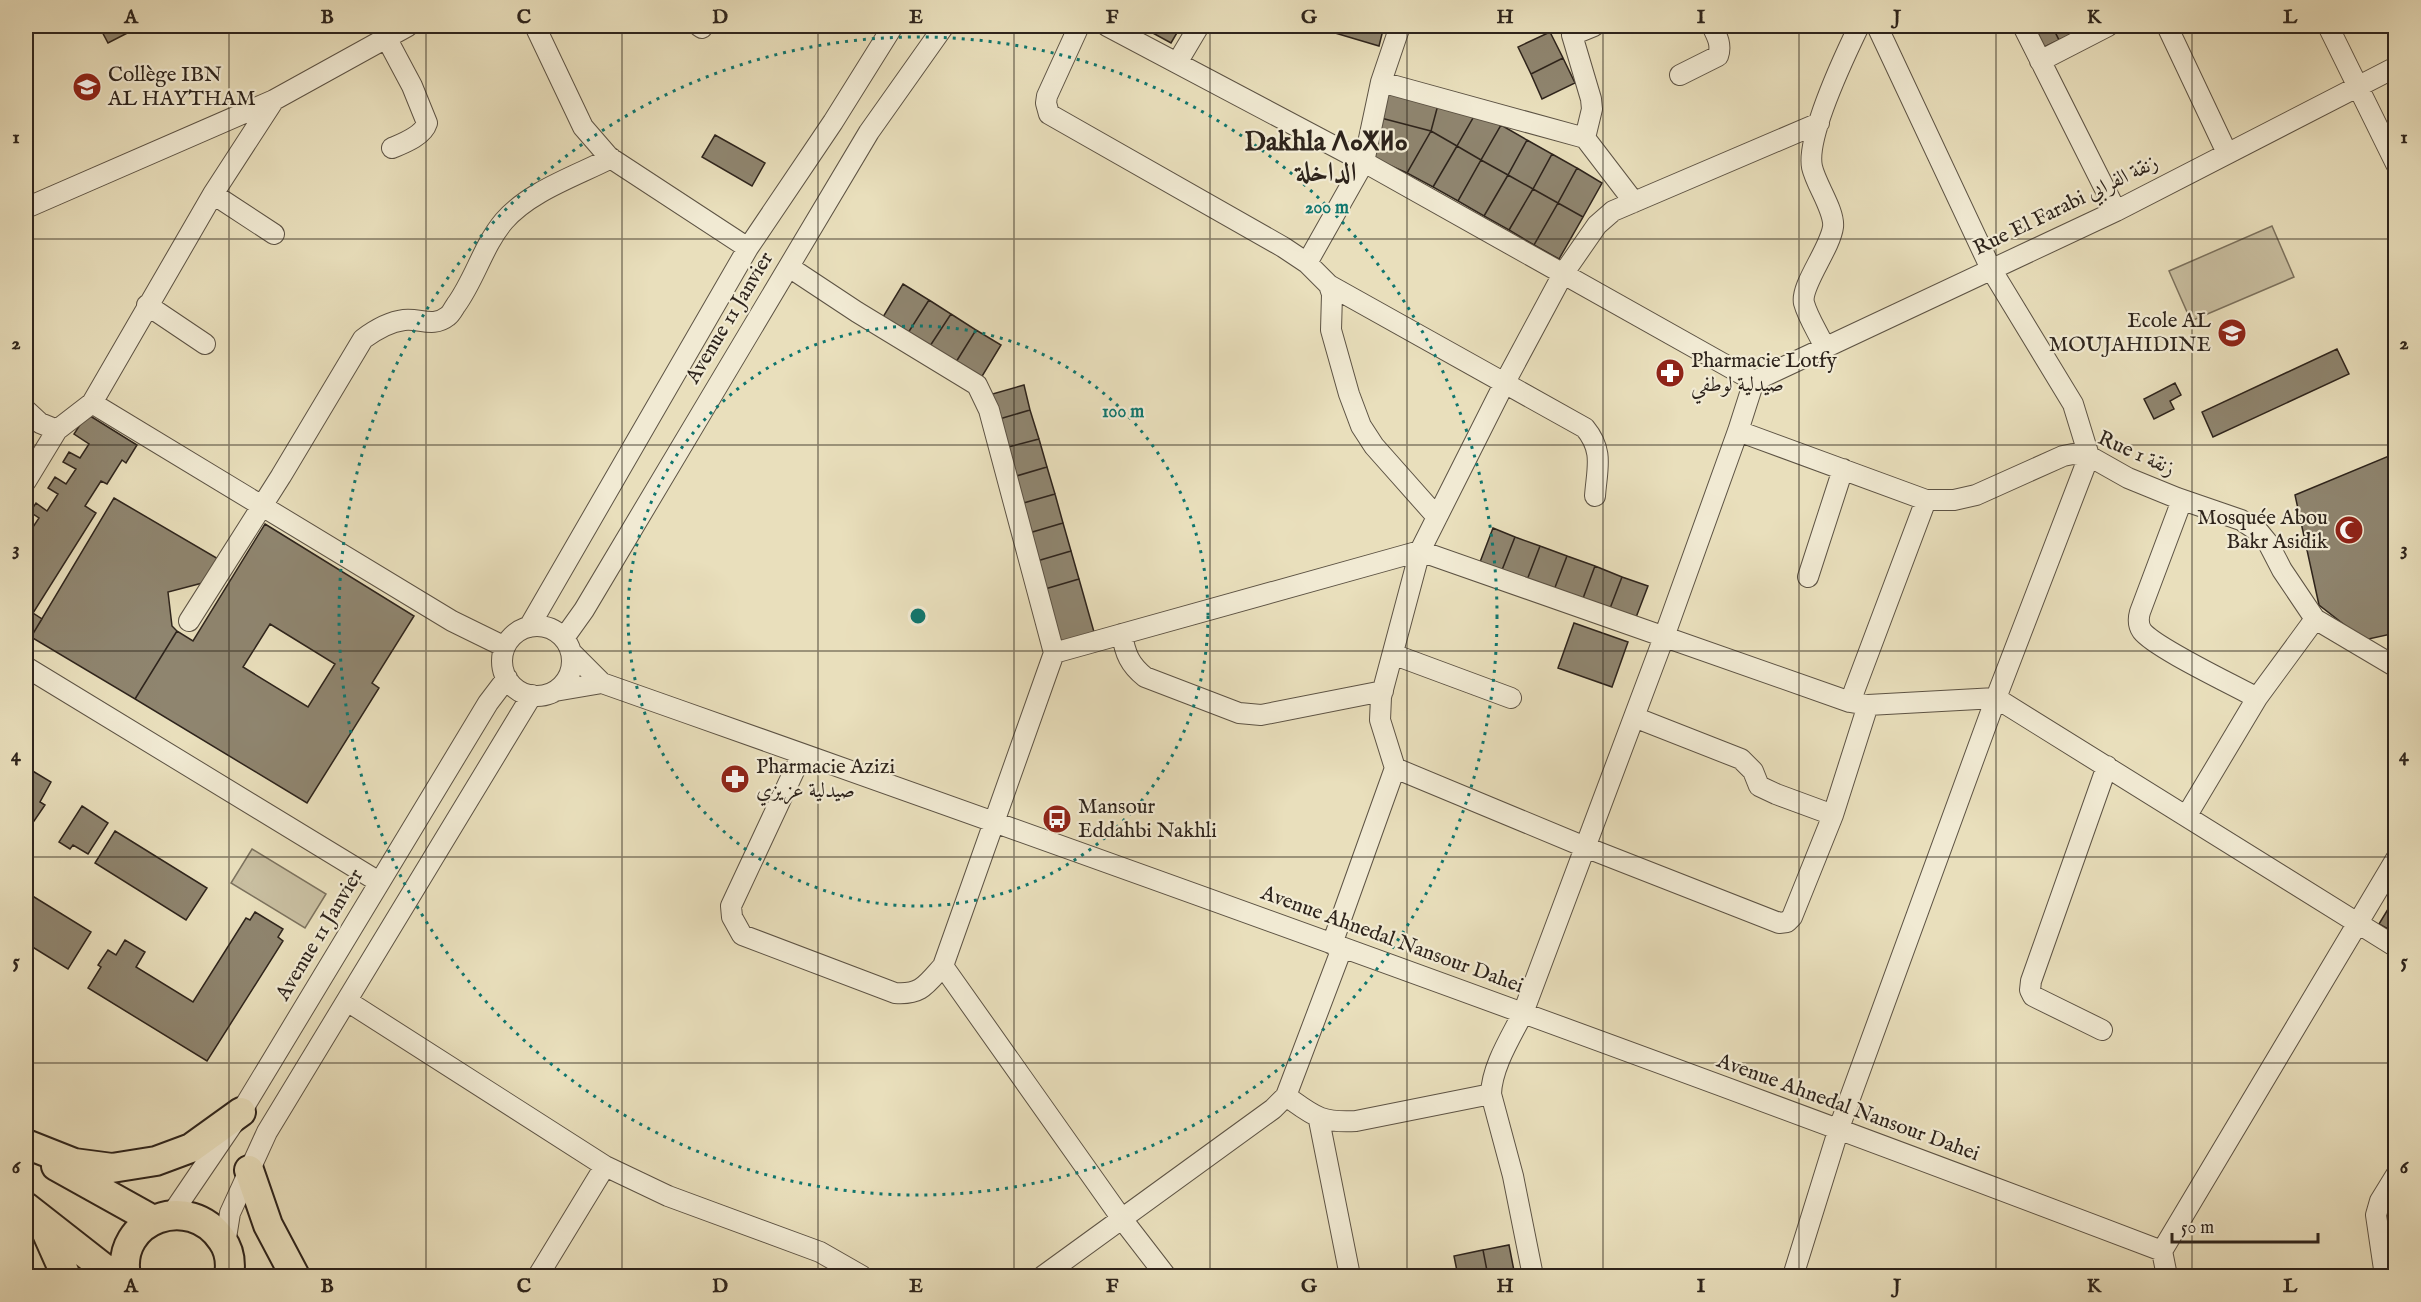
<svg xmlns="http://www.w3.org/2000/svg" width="2421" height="1302" viewBox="0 0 2421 1302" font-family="'IM FELL English',Amiri,'Noto Sans Tifinagh',serif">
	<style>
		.green { fill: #c9bfa1; stroke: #7c725e; stroke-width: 1.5 }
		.building { fill: #8f856f; stroke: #2e241c; stroke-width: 1.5; fill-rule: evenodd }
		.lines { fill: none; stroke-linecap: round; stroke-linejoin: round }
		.minor-casing { stroke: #5d5344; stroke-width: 22 }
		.highway-casing { stroke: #2e241c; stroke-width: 32 }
		.minor { stroke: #f1ead3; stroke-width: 20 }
		.highway { stroke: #e9dfbc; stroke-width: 28 }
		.grid { fill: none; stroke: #2e241c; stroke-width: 1.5; stroke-opacity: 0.55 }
		.ring { fill: none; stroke: #0f766e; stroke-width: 3; stroke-dasharray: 3 6 }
		.labels { text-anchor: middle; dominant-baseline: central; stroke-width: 4.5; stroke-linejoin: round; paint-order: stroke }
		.poi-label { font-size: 21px; fill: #2e241c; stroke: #f1ead3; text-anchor: start }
		.street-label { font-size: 21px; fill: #2e241c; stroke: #f1ead3 }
		.district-label { font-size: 27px; font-weight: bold; fill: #2e241c; stroke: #f1ead3 }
		.centre { fill: #0f766e; stroke: #f1ead3; stroke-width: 3 }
		.ring-label { font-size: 18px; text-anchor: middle; font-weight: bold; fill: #0f766e; stroke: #f1ead3; stroke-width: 4.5; stroke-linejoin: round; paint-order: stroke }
		.neatline { fill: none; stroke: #2e241c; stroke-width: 2 }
		.grid-label { font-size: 20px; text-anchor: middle; font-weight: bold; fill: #2e241c }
	</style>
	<rect width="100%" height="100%" fill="#e9dfbc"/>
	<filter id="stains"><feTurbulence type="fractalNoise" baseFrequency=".00333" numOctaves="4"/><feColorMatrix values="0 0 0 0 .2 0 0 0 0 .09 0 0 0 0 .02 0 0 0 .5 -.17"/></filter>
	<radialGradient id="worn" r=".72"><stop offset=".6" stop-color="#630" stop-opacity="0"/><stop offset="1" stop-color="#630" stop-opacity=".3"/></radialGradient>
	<path class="green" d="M2272,226l22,51 -103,44 -22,-50z
		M252,849l74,45 -21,34 -74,-45z"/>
	<path class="building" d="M99,26h42l-33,17z
		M1140,26h41l-10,17z
		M1337,26h47l-5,20 -44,-13z
		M2024,26h28l7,14 -23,11z
		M2052,26h34l1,1 -28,13z
		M1550,32l13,26 -32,16 -13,-27z
		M1563,58l12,25 -33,16 -11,-25z
		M1389,88l50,13 -8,30 -50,-13z
		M1439,101l38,10 -20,35 -26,-15z
		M1477,111l24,14 -20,35 -24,-14z
		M1381,118l50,13 -24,42 -36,-16z
		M1501,125l26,15 -19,35 -27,-15z
		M1431,131l26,15 -24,41 -26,-14z
		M715,135l50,28 -13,23 -50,-29z
		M1527,140l25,14 -19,35 -25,-14z
		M1457,146l24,14 -23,41 -25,-14z
		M1552,154l25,14 -19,35 -25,-14z
		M1481,160l27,15 -24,41 -26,-15z
		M1577,168l25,15 -19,34 -25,-14z
		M1508,175l25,14 -24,41 -25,-14z
		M1533,189l25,14 -24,42 -25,-15z
		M1558,203l25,14 -24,42 -25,-14z
		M903,284l26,16 -21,33 -25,-16z
		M929,300l22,14 -21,32 -22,-13z
		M951,314l25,16 -20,32 -26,-16z
		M976,330l25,15 -20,33 -25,-16z
		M2337,349l12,25 -136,63 -11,-25z
		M2175,383l6,12 -11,6 4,8 -20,10 -10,-20z
		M1024,385l6,25 -34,10 -7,-25z
		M1030,410l9,29 -35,9 -8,-28z
		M87,414l50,31 -11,18 -4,-3 -15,24 -6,-3 -16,25 11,7 -63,100 9,6 -11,18 -5,-3v-104l3,3 10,-15 -9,-6 6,-9 11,8 11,-17 -10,-6 7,-11 11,7 10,-15 -13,-7 6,-10 11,6 9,-14 -15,-10z
		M1039,439l8,28 -34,10 -9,-29z
		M2396,453v180l-32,7 -45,-35 -24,-110z
		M1047,467l8,27 -35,10 -7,-27z
		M1055,494l8,29 -34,10 -9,-29z
		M114,498l106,62 -14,22 -38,10 4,34 5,5 -42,68 -104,-62z
		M1063,523l8,28 -34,10 -8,-28z
		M265,524l149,92 -42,67 7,5 -72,115 -172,-104 42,-68 16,10zM270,624l65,40 -27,43 -65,-40z
		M1493,528l22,9 -13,33 -22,-8z
		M1515,537l25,9 -13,34 -25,-10z
		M1540,546l27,10 -13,34 -27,-10z
		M1071,551l8,28 -34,10 -8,-28z
		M1567,556l28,10 -13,35 -28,-11z
		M1595,566l27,11 -13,34 -27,-10z
		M1622,577l26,9 -13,34 -26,-9z
		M1079,579l15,53 -34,10 -15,-53z
		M1574,623l54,19 -16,45 -54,-19z
		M26,767l25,15 -11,20 5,3 -13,19 -6,-4z
		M82,806l26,17 -20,31 -15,-9 -3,4 -11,-7z
		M115,831l92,57 -21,32 -91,-57z
		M26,892l65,40 -23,37 -42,-26z
		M2396,896v50l-12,-7 6,-9 -11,-6z
		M255,912l28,17 -5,8 5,4 -76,120 -119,-73 13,-21 -3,-2 10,-15 8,5 9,-15 20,12 -9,15 57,35 53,-84 4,2z
		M2396,1178v31l-13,-5z
		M1509,1245l6,31h-27l-5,-26z
		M1483,1250l5,26h-30l-4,-20z"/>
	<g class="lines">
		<g class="minor-casing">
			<path id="minor" d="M380,26l32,60 15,37c-4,13 -23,20 -35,25
				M535,26l48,101 26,30 139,91
				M699,26l3,2
				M1079,26l-32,70 -1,7 3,11 234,133 24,16 22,22 256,143c19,23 12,40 10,68
				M1107,26l257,136 390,219
				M2023,26l93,185
				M2167,26l60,127
				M2328,26l68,138
				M2040,61l68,-35
				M1177,63l22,-37
				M1680,75l38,-19c4,-11 -1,-20 -6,-30
				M1381,82l204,56 49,64
				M1585,138l7,-29 -1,-10 -19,-64 22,-9
				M213,194l61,40
				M26,208l248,-108
				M1307,263l57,-101 17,-80 19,-56
				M789,267l68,45 120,73 12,25 65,243 366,-102 430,151 18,3 128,-7 400,249
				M1329,285l3,9 -1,36 18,64 12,32 13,20 63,71
				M147,305l58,39
				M1825,348c-6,-14 -17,-30 -21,-45 -4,-17 26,-54 29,-76 2,-16 -17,-42 -21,-60 -6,-30 33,-112 47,-141
				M1754,381l362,-170 280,-144
				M92,403l360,218 53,26
				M26,410l14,13 17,7
				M1738,431l188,69h28l22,-5 87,-39 10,-2 16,2 39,22 49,20 64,22 18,12 9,11 14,27 33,49 81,48
				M26,481l31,-51 35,-27 121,-209 61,-94 134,-74
				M2182,500l-42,112c-2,7 -2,13 2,19 13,17 92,54 115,67
				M1808,577l35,-108
				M189,621l92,-145 82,-137c12,-9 25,-17 41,-19 16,-2 29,8 44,-4 3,-2 6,-8 8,-11 19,-26 27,-59 48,-84 26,-30 72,-45 107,-63
				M502 661a35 35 0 1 1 70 0a35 35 0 1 1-70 0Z
				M529,627l219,-379 85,-126 60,-96
				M1122,634c3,20 8,31 23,43l94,36 22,2 122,-24
				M564,638l20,-28 285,-478 75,-106
				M571,652l31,31c522,184 1043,371 1560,568
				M1395,655l116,43
				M26,667l353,215
				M555,691l47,-8
				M1850,702l76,-202
				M1634,717l107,42 12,12 6,15 17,8 57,21
				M802,754l-71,152 1,11 10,18 153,58c26,2 31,-8 48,-27l111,-313
				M1395,768l190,79 194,76 8,-1 5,-5 41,-102 35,-110
				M2187,815l70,-117 58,-79
				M1332,944l63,-176 -15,-48 1,-23 39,-146 84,-167 59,-110 34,-49 16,-14 206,-88
				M943,966l179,253 44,57
				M347,1001l258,165 63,30 152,56 42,24
				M2102,1030l-69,-34 -3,-6 1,-9 76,-215
				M1286,1096c28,20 34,27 70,25l135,-27
				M1319,1120l31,156
				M171,1215l70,-103 247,-409 19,-25
				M225,1244l5,-31 37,-81 265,-437
				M538,1276l67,-110
				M1043,1276l230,-167 13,-13 56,-148
				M1533,1276l-20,-100 -22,-82c1,-28 20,-57 32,-81l141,-376 74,-206 16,-50
				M1793,1276l46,-148 157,-430 93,-242 -16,-52 -82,-135 -114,-243
				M2167,1276l-5,-25 234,-392
				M2385,1276l-9,-61 4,-14 16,-26"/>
		</g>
		<g class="highway-casing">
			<path id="highway" d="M26,1144l48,19 38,5 44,-7 35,-13 50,-36
				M56,1166l97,54
				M249,1170l19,55 27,51
				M26,1207l88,69
				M42,1222l24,54
				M126,1276c-11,-57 64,-84 96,-36 8,11 9,24 7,36"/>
		</g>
		<use href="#minor" class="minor"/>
		<use href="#highway" class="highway"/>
	</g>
	<path class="grid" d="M229,26v1250M426,26v1250M622,26v1250M818,26v1250M1014,26v1250M1210,26v1250M1407,26v1250M1603,26v1250M1799,26v1250M1996,26v1250M2192,26v1250M26,239h2370M26,445h2370M26,651h2370M26,857h2370M26,1063h2370"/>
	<g class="ring">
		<circle cx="918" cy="616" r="290"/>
		<circle cx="918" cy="616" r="579"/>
	</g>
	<defs>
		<g id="school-disc" transform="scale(1.5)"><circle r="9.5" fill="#8f2418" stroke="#f1ead3"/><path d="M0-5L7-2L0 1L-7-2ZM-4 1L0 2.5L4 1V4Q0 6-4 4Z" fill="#fff"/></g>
		<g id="pharmacy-disc" transform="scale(1.5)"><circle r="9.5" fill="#8f2418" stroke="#f1ead3"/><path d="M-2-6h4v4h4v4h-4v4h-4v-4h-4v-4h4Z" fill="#fff"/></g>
		<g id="mosque-disc" transform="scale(1.5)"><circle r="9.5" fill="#8f2418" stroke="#f1ead3"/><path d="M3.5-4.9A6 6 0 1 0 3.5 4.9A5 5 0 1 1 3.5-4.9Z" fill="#fff"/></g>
		<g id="bus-disc" transform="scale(1.5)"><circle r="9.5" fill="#8f2418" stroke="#f1ead3"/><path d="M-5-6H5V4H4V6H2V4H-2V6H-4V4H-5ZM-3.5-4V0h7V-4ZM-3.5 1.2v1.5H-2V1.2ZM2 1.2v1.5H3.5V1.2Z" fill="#fff"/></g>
	</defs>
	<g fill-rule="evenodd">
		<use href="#school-disc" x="87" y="87"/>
		<use href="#school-disc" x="2232" y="333"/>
		<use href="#pharmacy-disc" x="1670" y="373"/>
		<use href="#mosque-disc" x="2349" y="530"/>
		<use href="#pharmacy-disc" x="735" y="779"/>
		<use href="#bus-disc" x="1057" y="819"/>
	</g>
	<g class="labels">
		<g class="poi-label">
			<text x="108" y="75">Collège IBN<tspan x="108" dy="24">AL HAYTHAM</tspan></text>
			<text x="2211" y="321" text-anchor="end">Ecole AL<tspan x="2211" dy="24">MOUJAHIDINE</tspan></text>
			<text x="1691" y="361">Pharmacie Lotfy<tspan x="1691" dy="24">صيدلية لوطفي</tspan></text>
			<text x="2328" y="518" text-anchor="end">Mosquée Abou<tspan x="2328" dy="24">Bakr Asidik</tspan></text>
			<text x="756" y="767">Pharmacie Azizi<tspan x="756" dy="24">صيدلية عزيزي</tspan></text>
			<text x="1078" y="807">Mansour<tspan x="1078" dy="24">Eddahbi Nakhli</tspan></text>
		</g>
		<g class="street-label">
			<text transform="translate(2066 206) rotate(-26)">Rue El Farabi زنقة الفرابي</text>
			<text transform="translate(730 318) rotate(-59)">Avenue 11 Janvier</text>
			<text transform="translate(2136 454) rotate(24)">Rue 1 زنقة</text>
			<text transform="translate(320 935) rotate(-59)">Avenue 11 Janvier</text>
			<text transform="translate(1392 940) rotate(20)">Avenue Ahnedal Nansour Dahei</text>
			<text transform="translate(1848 1108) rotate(20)">Avenue Ahnedal Nansour Dahei</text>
		</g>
		<g class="district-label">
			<text x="1326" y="143">Dakhla ⴷⴰⵅⵍⴰ<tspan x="1326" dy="31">الداخلة</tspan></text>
		</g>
	</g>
	<circle cx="918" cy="616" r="9" class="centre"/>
	<g class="ring-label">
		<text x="1327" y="213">200 m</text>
		<text x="1123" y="417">100 m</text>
	</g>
	<rect width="2421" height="1302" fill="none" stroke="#e9dfbc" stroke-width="66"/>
	<path d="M2172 1233v9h146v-9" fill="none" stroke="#2e241c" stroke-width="3"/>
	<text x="2181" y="1233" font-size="18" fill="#2e241c" stroke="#f1ead3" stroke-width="4.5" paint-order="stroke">50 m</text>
	<rect x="33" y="33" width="2355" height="1236" class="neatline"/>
	<g class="grid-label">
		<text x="131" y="23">A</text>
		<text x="327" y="23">B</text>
		<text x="524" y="23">C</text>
		<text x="720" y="23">D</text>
		<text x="916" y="23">E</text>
		<text x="1112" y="23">F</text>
		<text x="1309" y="23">G</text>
		<text x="1505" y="23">H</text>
		<text x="1701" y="23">I</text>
		<text x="1897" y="23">J</text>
		<text x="2094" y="23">K</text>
		<text x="2290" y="23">L</text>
		<text x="16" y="143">1</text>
		<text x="2404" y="143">1</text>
		<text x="16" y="349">2</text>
		<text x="2404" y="349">2</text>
		<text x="16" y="555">3</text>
		<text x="2404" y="555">3</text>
		<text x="16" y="761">4</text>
		<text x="2404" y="761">4</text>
		<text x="16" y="967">5</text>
		<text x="2404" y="967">5</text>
		<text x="16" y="1173">6</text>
		<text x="2404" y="1173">6</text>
		<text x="131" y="1292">A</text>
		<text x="327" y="1292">B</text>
		<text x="524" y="1292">C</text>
		<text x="720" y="1292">D</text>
		<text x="916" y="1292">E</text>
		<text x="1112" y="1292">F</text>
		<text x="1309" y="1292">G</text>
		<text x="1505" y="1292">H</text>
		<text x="1701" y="1292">I</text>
		<text x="1897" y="1292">J</text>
		<text x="2094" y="1292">K</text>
		<text x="2290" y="1292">L</text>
	</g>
	<rect width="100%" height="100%" filter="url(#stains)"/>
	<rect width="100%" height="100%" fill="url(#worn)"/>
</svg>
